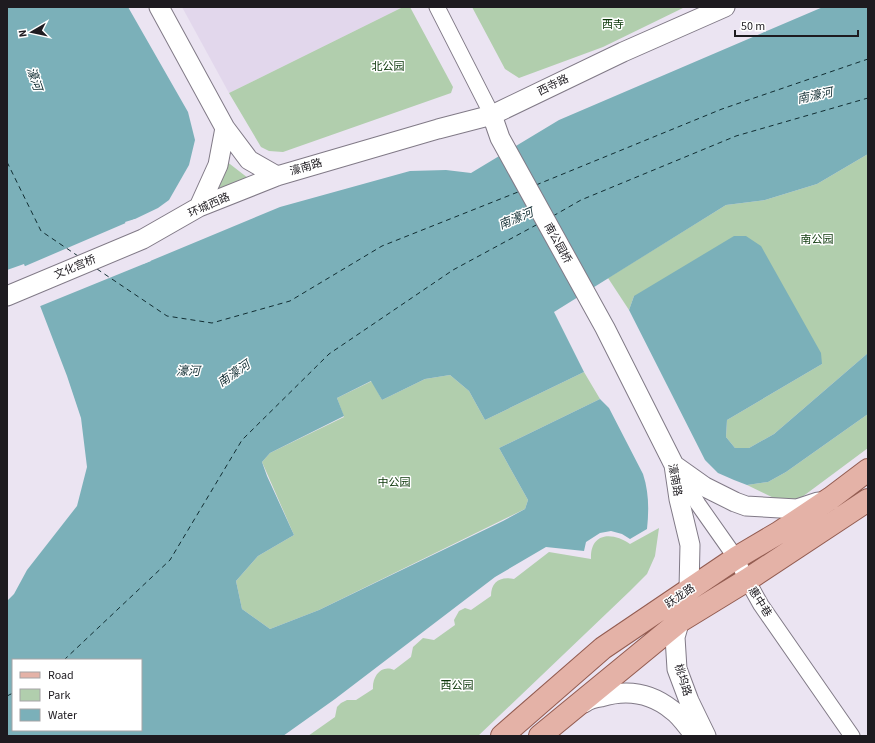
<svg xmlns="http://www.w3.org/2000/svg" width="875" height="743" viewBox="0 0 875 743" font-family="'Source Sans 3','Noto Sans SC',sans-serif">
	<style>
		.built { fill: #e2d7ec }
		.green { fill: #b1cead }
		.water { fill: #7bb0b9; fill-rule: evenodd }
		.pier { fill: #ebe4f2 }
		.lines { fill: none; stroke-linecap: round; stroke-linejoin: round }
		.ferry { stroke: #122e33; stroke-width: 1; stroke-dasharray: 5 4; stroke-linecap: butt }
		.minor-casing { stroke: #817a87; stroke-width: 17 }
		.tertiary-casing { stroke: #817a87; stroke-width: 21 }
		.primary-casing { stroke: #935c51; stroke-width: 24 }
		.minor { stroke: #fff; stroke-width: 15 }
		.tertiary { stroke: #fff; stroke-width: 19 }
		.primary { stroke: #e4b2a7; stroke-width: 22 }
		.labels { text-anchor: middle; dominant-baseline: central; stroke-width: 3; stroke-linejoin: round; paint-order: stroke }
		.park-label { font-size: 11px; fill: #093507; stroke: #fff }
		.street-label { font-size: 11px; fill: #1e1b20; stroke: #fff }
		.water-label { font-size: 12px; font-style: italic; fill: #122e33; stroke: #fff }
	</style>
	<rect width="100%" height="100%" fill="#ebe4f2"/>
	<path class="built" d="M182,7h221l-174,86z"/>
	<path class="green" d="M403,7h7l43,80 -2,6 -168,59 -14,-1 -8,-4 -32,-54z
		M472,7h213l-82,40 -84,31 -14,-9z
		M868,154v199l-94,81 -25,14h-14l-9,-11 1,-17 95,-56 -188,-68 -5,14 -21,-32 118,-73 39,-5 52,-16z
		M226,161l22,17 -31,13z
		M584,372l16,27 -101,49 29,52 -3,9 -206,101 -49,19 -28,-20 -6,-28 22,-25 36,-21 -32,-73 8,-9 74,-36 -7,-19 35,-17 10,19 43,-21 25,-4 19,16 16,29z
		M868,414v34l-70,52 -18,1 -33,-16 21,-3 18,-10z
		M659,528l-4,28 -8,18 -17,17 -152,145h-170l27,-19 2,-10 4,-4 6,-3h9l17,-11c-1,-12 8,-25 21,-19l17,-13 2,-10 10,-9 11,2 21,-15 -1,-5 5,-9 6,-3 6,2 20,-14c0,-14 9,-20 23,-17l35,-27 42,7c-1,-27 22,-27 39,-15z"/>
	<path class="water" d="M7,7h121l60,105 7,28 -6,25 -20,35 -11,8 -23,11 -10,3 18,42 137,-57 130,-36 36,-1 25,3 88,-53 264,-113h45v147l-51,30 -52,16 -39,5 -172,107 30,60 -99,48 -16,-29 -19,-16 -25,4 -43,21 -11,-19 -34,17 7,18 -74,37 -8,9 5,14 27,59 -36,21 -22,25 6,28 28,20 49,-19 184,-89 22,-12 3,-9 -29,-52 101,-49 9,9 34,66c6,18 6,36 4,55l-17,10 -8,-5 -11,-3 -11,2 -14,9 -2,9 -38,-4 -51,30 -160,122 -52,37h-276v-135l7,-7 13,-24 50,-64 10,-39 -6,-49 -14,-42 -43,-112 -17,6zM13,660h128v70h-128z
		M734,236h12l15,10 60,107 1,11 -95,56 -1,17 9,11h14l25,-14 94,-81v61l-82,58 -18,10 -21,3 -13,-5 -16,-7 -13,-13 -76,-150 5,-14z"/>
	<path class="pier" d="M135,219l1,2 -8,2 16,38 6,-2 1,2 -113,46 -15,-40z"/>
	<g class="lines">
		<path class="ferry" d="M7,162l34,69 37,25
			M536,185l186,-76 146,-50
			M553,216l28,-16 155,-64 132,-38
			M97,269l70,47 45,7 78,-22 92,-55 136,-54
			M64,660l106,-100 72,-120 87,-86 124,-84 85,-46
			M7,696l6,-3"/>
		<g class="minor-casing">
			<path id="minor" d="M437,7l55,108
				M676,468l22,36 38,54 11,22 14,25 91,131"/>
		</g>
		<g class="tertiary-casing">
			<path id="tertiary" d="M159,7l66,121 24,32 28,16
				M492,115l8,23 105,190 69,137 5,34 11,46 -1,44 -14,48 2,32 12,32 17,35
				M199,207l19,-42 7,-37
				M7,296l136,-57 56,-32 78,-31 161,-47 54,-14 131,-63 102,-45
				M674,465l31,22 30,15 11,4 51,3 21,-7
				M584,703c5,-4 11,-5 17,-6 26,-8 50,-4 71,13 9,6 16,18 23,26"/>
		</g>
		<g class="primary-casing">
			<path id="primary" d="M502,736l101,-88 133,-90 44,-26 51,-34 37,-28
				M540,736l140,-115 67,-41 121,-80"/>
		</g>
		<use href="#minor" class="minor"/>
		<use href="#tertiary" class="tertiary"/>
		<use href="#primary" class="primary"/>
	</g>
	<g class="labels">
		<g class="park-label">
			<text x="613" y="24">西寺</text>
			<text x="388" y="66">北公园</text>
			<text x="817" y="239">南公园</text>
			<text x="394" y="482">中公园</text>
			<text x="457" y="685">西公园</text>
		</g>
		<g class="street-label">
			<text transform="translate(553 85) rotate(-26)">西寺路</text>
			<text transform="translate(306 167) rotate(-16)">濠南路</text>
			<text transform="translate(209 205) rotate(-24)">环城西路</text>
			<text transform="translate(558 243) rotate(61)">南公园桥</text>
			<text transform="translate(75 267) rotate(-23)">文化宫桥</text>
			<text transform="translate(675 480) rotate(79)">濠南路</text>
			<text transform="translate(680 596) rotate(-34)">跃龙路</text>
			<text transform="translate(760 602) rotate(58)">惠中巷</text>
			<text transform="translate(683 680) rotate(73)">桃坞路</text>
		</g>
		<g class="water-label">
			<text transform="translate(34 79) rotate(72)">濠河</text>
			<text transform="translate(815 96) rotate(-12)">南濠河</text>
			<text transform="translate(516 219) rotate(-23)">南濠河</text>
			<text x="188" y="371">濠河</text>
			<text transform="translate(234 374) rotate(-35)">南濠河</text>
		</g>
	</g>
	<rect width="875" height="743" fill="none" stroke="#1e1b20" stroke-width="16"/>
	<rect x="12" y="659" width="130" height="72" fill="#ffffff" stroke="#a5a4a6"/>
	<rect x="20" y="672" width="20" height="6" fill="#e4b2a7" stroke="#a5a4a6"/>
	<text x="48" y="679" font-size="12" fill="#1e1b20">Road</text>
	<rect x="20" y="689" width="20" height="12" fill="#b1cead" stroke="#a5a4a6"/>
	<text x="48" y="699" font-size="12" fill="#1e1b20">Park</text>
	<rect x="20" y="709" width="20" height="12" fill="#7bb0b9" stroke="#a5a4a6"/>
	<text x="48" y="719" font-size="12" fill="#1e1b20">Water</text>
	<g transform="translate(32 32) rotate(261)" stroke="#ffffff" stroke-width="3" paint-order="stroke">
	<path d="M0-3L7 15L0 10L-7 15Z" fill="#1e1b20"/>
	<text y="-6" font-size="11" font-weight="bold" text-anchor="middle" fill="#1e1b20">N</text>
	</g>
	<path d="M735 30v6h123v-6" fill="none" stroke="#1e1b20" stroke-width="2"/>
	<text x="741" y="30" font-size="12" fill="#1e1b20" stroke="#ffffff" stroke-width="3" paint-order="stroke">50 m</text>
</svg>
